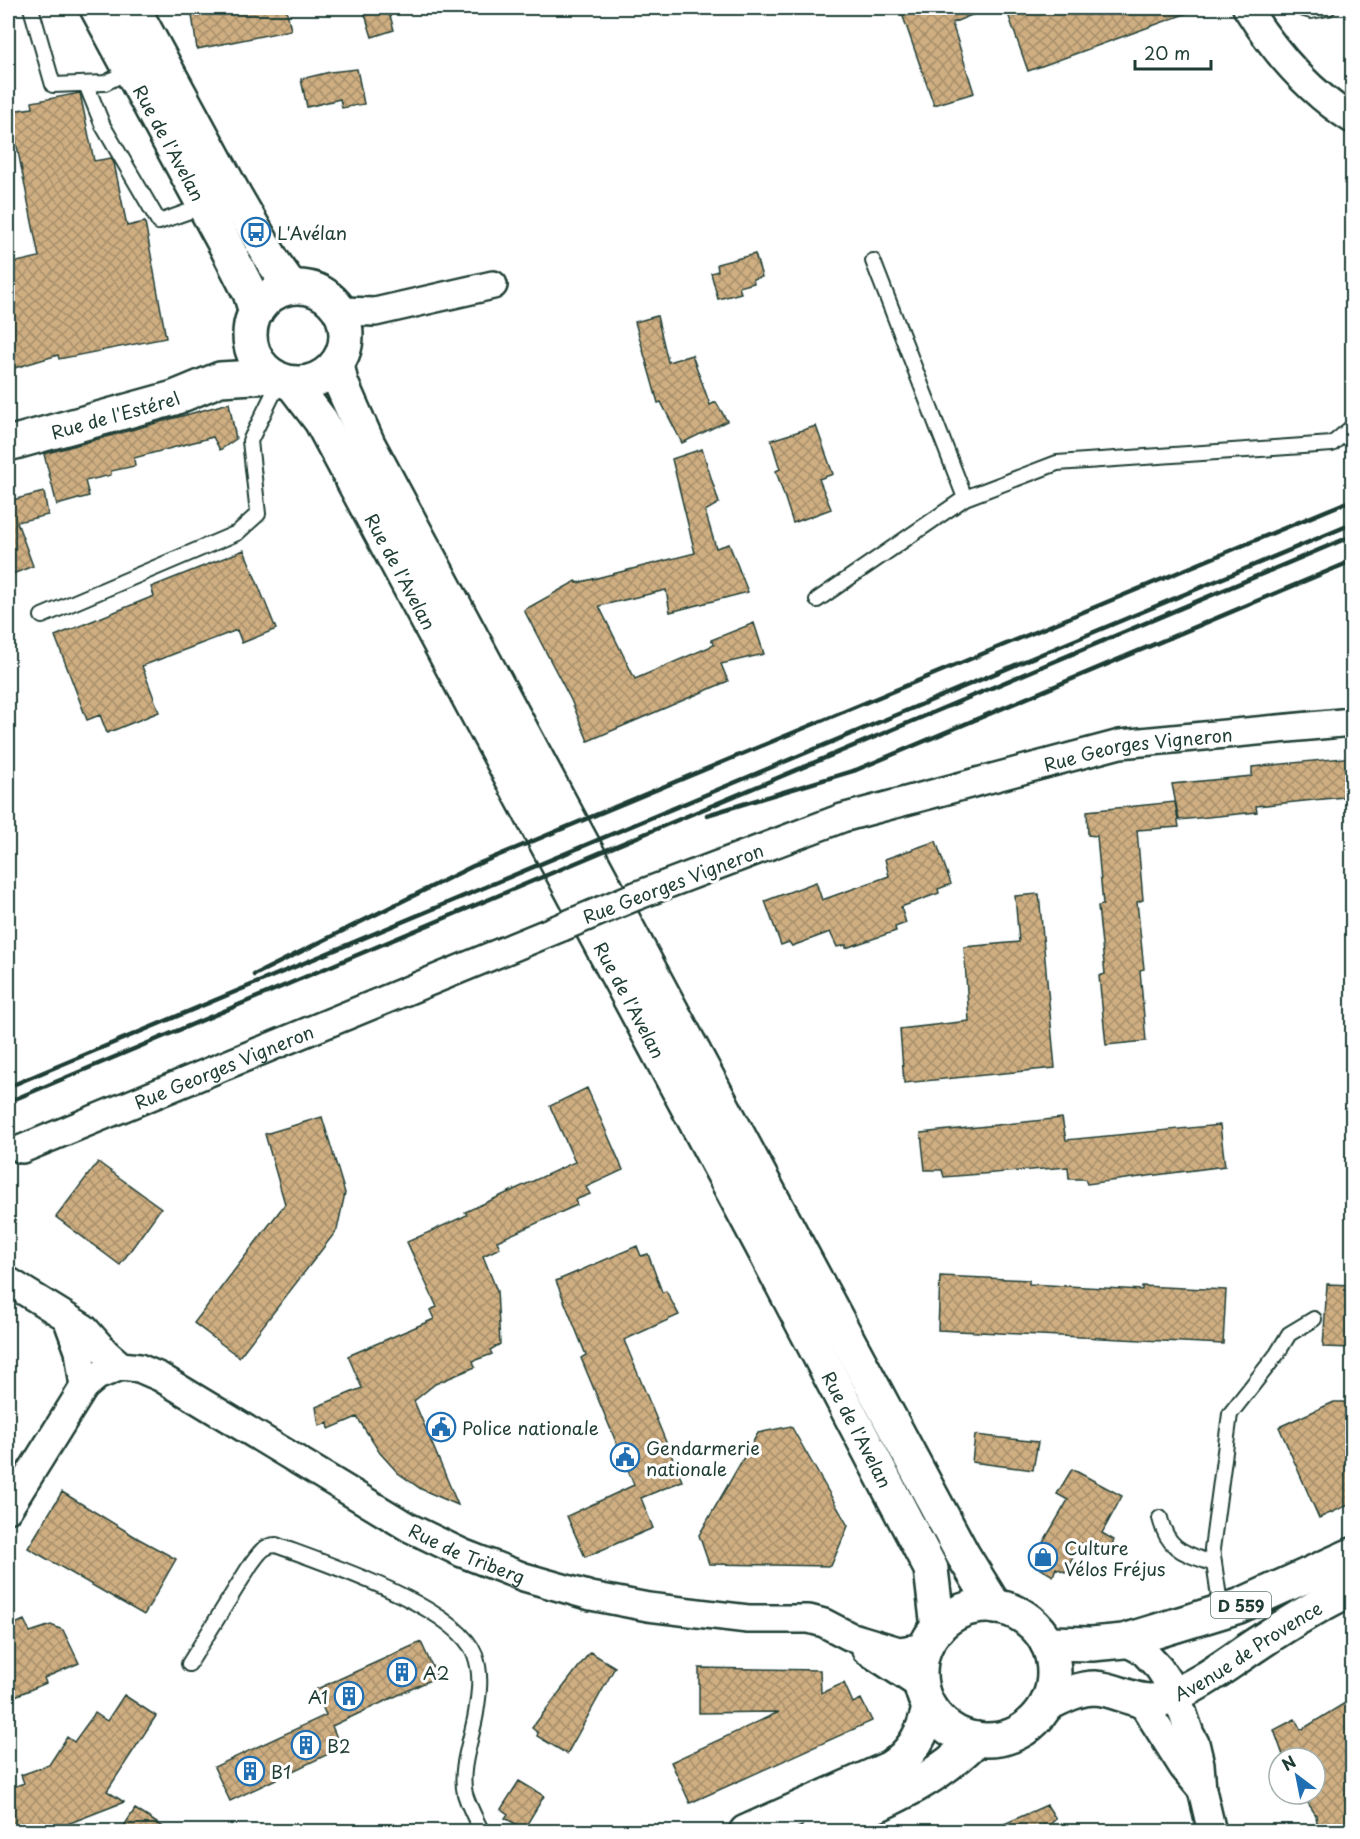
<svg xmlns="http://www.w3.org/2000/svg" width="1360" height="1839" viewBox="0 0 1360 1839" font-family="'Playpen Sans',sans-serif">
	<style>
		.building { fill: url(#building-cross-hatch); stroke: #1f3d34; stroke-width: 1.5 }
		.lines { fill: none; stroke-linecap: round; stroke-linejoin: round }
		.lane-casing { stroke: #1f3d34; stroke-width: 18 }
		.street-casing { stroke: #1f3d34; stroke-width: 32 }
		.secondary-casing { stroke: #1f3d34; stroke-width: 38 }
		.primary-casing { stroke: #1f3d34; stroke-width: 38 }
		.lane { stroke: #fff; stroke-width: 14 }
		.street { stroke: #fff; stroke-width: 27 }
		.secondary { stroke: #fff; stroke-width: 33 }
		.primary { stroke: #fff; stroke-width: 33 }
		.rail { stroke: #1f3d34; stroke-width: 4.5 }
		.street-bridge-casing { stroke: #1f3d34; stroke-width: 32; stroke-linecap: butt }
		.street-bridge { stroke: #fff; stroke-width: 27 }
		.labels { text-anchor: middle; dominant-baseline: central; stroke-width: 6; stroke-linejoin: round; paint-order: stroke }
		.shield { fill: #fff; stroke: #627771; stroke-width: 1.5 }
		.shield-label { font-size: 16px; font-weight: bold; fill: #1f3d34 }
		.street-label { font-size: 18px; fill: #1f3d34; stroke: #fff }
		.poi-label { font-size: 18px; fill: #1f3d34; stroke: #fff; text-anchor: start }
	</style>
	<defs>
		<pattern id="building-cross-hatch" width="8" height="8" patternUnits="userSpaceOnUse" patternTransform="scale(1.5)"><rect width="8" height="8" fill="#cfae82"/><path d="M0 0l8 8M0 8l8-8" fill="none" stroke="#a78f6b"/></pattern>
	</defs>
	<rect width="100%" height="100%" fill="#fff"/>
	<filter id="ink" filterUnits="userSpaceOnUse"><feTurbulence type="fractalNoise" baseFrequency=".0167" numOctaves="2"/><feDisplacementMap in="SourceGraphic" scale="12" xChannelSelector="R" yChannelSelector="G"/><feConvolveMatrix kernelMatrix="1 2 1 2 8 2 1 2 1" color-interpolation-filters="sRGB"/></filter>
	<g filter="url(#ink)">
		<path class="building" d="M191,8h95l5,22 -94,19z
			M363,8h25l6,22 -22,7z
			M900,8h89l-37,15 22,70 -40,12z
			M1006,8h190v2l-168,61z
			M357,69l7,35 -22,4 -2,-9 -33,8 -6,-28 29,-7z
			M80,93l14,68 17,-3 3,5 13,63 18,-4 21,116 -107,21 -1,-4 -50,15v-106l31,-7 -29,-146 23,-3 -1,-6z
			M755,254l7,23 -9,2 1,4 -15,4 2,6 -23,6 -7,-26 7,-2 -1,-7z
			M657,316l11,46 24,-7 18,50 6,-3 11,19 -45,22 -21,-41 -3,1 -23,-81z
			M229,403l7,36 -16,11 -7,-13 -79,21 1,8 -24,5v4l-26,6 4,15 -32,9 -13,-51z
			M816,426l17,48 -14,5 12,30 -38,14 -17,-52 4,-2 -9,-29z
			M702,449l17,54 -14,8 11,37 13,-4 19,48 -78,20 -4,-22 -67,16 36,73 79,-34 -3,-5 43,-17 10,31 -43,10 7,17 -140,60 -17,-41 -47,-90 52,-29 1,2 118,-30 -23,-94z
			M44,492l4,23 -31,7 16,44 -25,10v-75z
			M244,550l32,79 -34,14 -5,-13 -95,36 17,46 -52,21 -7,-18 -13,5 -32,-84 99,-40 -3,-9z
			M1353,757v39l-97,10 1,6 -78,8 -7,-36 80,-8v-9z
			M1175,802l4,25 -42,3 6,70 -6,2 7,67 -4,1 6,71 -40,4 -7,-69 6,-2 -7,-68 5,-1 -6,-69 -9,-1 -1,-24z
			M936,841l15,43 -13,5 1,4 -38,14 5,16 -11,4 1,4 -50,17v-3l-9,2 -7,-15 -38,14 -3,-4 -8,3 -16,-44 51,-19 6,18 67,-24 -4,-17z
			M1039,894l16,174 -151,15 -4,-54 69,-8 -5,-74 55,-5 -4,-46z
			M587,1088l36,82 -37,17 4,7 -15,6 2,5 -80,36 3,7 -17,8 14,35 3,53 -10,6 2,4 -19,7 2,6 -40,17 -21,17 44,104 -37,-16 -23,-16 -18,-20 -23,-36 -28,12 -1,-6 -9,3 -3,-19 46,-19 -14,-32 86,-37 -4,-9 7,-3 -30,-65 60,-27 -2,-3 110,-50 -25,-56z
			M322,1117l23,76 -8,37 -98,127 -45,-34 91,-119 -20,-70z
			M1062,1118l4,22 154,-15 5,41 -138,18 -2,-5h-16l-1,-12 -124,10 -2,-7h-17l-4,-37z
			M98,1162l63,46 -41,57 -64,-48z
			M637,1246l4,10 7,-2 14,38 4,-1 13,24 -55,25 58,141 -41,17 12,30 -68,29 -18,-41 67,-31 -53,-127 5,-3 -30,-74z
			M940,1276l89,4v4l113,6v-4l84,4 -3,54 -285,-14z
			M1327,1284l26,1v63l-30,-1z
			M1334,1402h19v101l-34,15 -40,-91z
			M791,1426l57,100 -17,40 -122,-2 -10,-29 59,-102z
			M975,1435l63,7 -5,28 -61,-8z
			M1072,1469l50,27 -20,37 12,7 -9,17 -24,-14 -16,29 -9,-4 -3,8 -22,-13 37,-63 -11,-6z
			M62,1492l77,47 37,20 -32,56 -116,-67z
			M24,1620l6,12 21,-7 12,5 16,33 -35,15 2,5 -38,16v-72z
			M421,1642l16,35 -105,49 9,22 -111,53 -16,-34 112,-52 -11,-25z
			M590,1652l25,15 -48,87 -30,-18 1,-3 -6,-5z
			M699,1668l121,2 1,23 23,-10 9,20 8,-4 11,22 -182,82 -19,-41 108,-50 -80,1z
			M124,1695l32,21 -49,75 17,11 -77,30h-39v-43l16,-6 -3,-8 28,-10 18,-28 7,5 21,-29 12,8z
			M1353,1698v134h-35l-2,-17 -14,-21h13v-36h-31l-10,-28 21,-11 6,11z
			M519,1781l25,15 -20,33 -19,-11 3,-4 -7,-5z
			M1047,1805l9,14 -14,13h-56z
			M135,1809l36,23h-51z"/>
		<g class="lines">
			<g class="lane-casing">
				<path id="lane" d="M31,8l22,77 52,-2 26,-13
					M1301,8l10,3 17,-3
					M86,84l17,42 56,96 45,-16
					M873,261l92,237
					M817,600l148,-102 92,-35 275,-19 20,-17
					M42,616l195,-83 21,-19 -8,-73 30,-61
					M1160,1518c8,33 25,35 54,46
					M1221,1611l-9,-62 18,-135 47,-60 12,-20 25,-15
					M189,1664l62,-100c7,-9 12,-19 25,-19 48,18 181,61 199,110 7,19 4,39 1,58 -4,26 -17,55 -11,81 4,13 11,26 17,38"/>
			</g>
			<g class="street-casing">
				<g id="street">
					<path d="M1247,8c27,43 61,83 105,111"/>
					<path d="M341,311l34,1 118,-27"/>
					<path id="s1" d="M636,896l206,-78 278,-74 232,-22"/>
					<path id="s2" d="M22,1149l540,-222"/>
					<path id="s3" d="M8,1281l76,47 22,25 15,13 18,2 21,9 248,150 54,26 62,24 67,19 57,11 100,12h61l15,4 25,13 50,15 26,-4"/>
					<path d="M67,1318l12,33 5,36"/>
					<path d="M8,1509l76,-122 13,-11 24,-10"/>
					<path d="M1124,1641l19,10 16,17 17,26 14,40 5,9 5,21 2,26 10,42"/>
					<path d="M866,1650l55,36"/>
					<path d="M1141,1701l42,66 19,23"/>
				</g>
			</g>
			<g class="secondary-casing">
				<g id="secondary">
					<path id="s4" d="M97,8l130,240 23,45 6,19"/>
					<path d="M133,8l102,188 39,67 17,24"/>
					<circle cx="298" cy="335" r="48"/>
					<path d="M337,364l4,19 27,61 595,1111 32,52"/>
					<path id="s5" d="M292,383l29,38 441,825 169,323 7,59"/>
					<path id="s6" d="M8,444l166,-46 46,-19 53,-3"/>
				</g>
			</g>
			<g class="primary-casing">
				<g id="primary">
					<circle cx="987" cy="1673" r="67"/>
					<path d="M1047,1643l45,1 32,-3 115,-35 113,-51"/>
					<path id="s7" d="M1047,1704c15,-7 31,-16 48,-16 25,1 44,20 71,10 34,-12 62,-35 91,-54 30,-20 62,-40 95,-55"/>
					<path d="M746,1832l144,-64c23,-15 33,-34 39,-60"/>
					<path d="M818,1832c55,-26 115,-47 158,-93"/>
				</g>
			</g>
			<use href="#lane" class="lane"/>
			<use href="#street" class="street"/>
			<use href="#secondary" class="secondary"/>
			<use href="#primary" class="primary"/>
			<path class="rail" d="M707,815l149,-45 496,-209
				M254,975l219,-109 879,-366
				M8,1087l1344,-563
				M8,1102l1344,-566"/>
			<g class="street-bridge-casing">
				<path id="street-bridge" d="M562,927l74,-31"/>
			</g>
			<use href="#street-bridge" class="street-bridge"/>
		</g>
	</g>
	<defs>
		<g id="bus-ring" transform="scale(1.5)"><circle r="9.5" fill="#fff" stroke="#1f6fb2" stroke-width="1.5"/><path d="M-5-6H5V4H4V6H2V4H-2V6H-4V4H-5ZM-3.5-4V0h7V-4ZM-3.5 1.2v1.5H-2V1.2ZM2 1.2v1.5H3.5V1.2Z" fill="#1f6fb2"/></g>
		<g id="civic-ring" transform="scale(1.5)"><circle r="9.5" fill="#fff" stroke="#1f6fb2" stroke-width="1.5"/><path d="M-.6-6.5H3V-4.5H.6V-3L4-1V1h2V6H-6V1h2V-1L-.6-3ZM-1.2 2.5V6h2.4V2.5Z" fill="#1f6fb2"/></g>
		<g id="shop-ring" transform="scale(1.5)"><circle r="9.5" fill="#fff" stroke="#1f6fb2" stroke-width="1.5"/><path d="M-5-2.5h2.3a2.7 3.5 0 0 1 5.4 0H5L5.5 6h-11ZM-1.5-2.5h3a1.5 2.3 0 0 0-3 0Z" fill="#1f6fb2"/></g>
		<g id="building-ring" transform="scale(1.5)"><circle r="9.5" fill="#fff" stroke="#1f6fb2" stroke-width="1.5"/><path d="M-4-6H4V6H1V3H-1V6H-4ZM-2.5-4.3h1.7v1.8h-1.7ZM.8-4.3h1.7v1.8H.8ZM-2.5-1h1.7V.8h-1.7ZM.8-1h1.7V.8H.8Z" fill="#1f6fb2"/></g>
	</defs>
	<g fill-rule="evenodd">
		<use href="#bus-ring" x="256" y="232"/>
		<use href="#civic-ring" x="441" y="1427"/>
		<use href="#civic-ring" x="625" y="1457"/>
		<use href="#shop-ring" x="1043" y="1557"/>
		<use href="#building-ring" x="402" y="1672"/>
		<use href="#building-ring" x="349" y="1696"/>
		<use href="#building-ring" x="306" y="1745"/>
		<use href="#building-ring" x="250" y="1771"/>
	</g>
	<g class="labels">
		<rect class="shield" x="1211" y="1592" width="60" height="26" rx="4.5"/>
		<g class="shield-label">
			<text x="1241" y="1605">D 559</text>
		</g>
		<g class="street-label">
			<text stroke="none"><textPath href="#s4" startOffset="153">Rue de l'Avelan</textPath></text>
			<text stroke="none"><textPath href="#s6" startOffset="111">Rue de l'Estérel</textPath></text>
			<text stroke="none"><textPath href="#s5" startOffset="218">Rue de l'Avelan</textPath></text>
			<text stroke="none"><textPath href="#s1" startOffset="525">Rue Georges Vigneron</textPath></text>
			<text transform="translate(673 883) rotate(-21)">Rue Georges Vigneron</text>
			<text stroke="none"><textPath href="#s5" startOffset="704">Rue de l'Avelan</textPath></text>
			<text stroke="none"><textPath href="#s2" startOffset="218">Rue Georges Vigneron</textPath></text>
			<text stroke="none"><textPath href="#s5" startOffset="1190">Rue de l'Avelan</textPath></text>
			<text stroke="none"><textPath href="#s3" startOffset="538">Rue de Triberg</textPath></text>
			<text stroke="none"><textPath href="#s7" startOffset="219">Avenue de Provence</textPath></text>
		</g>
		<g class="poi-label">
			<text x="277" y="232">L'Avélan</text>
			<text x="462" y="1427">Police nationale</text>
			<text x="646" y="1447">Gendarmerie<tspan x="646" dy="21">nationale</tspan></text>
			<text x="1064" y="1547">Culture<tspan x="1064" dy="21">Vélos Fréjus</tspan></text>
			<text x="423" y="1672">A2</text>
			<text x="328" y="1696" text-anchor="end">A1</text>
			<text x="327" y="1745">B2</text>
			<text x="271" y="1771">B1</text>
		</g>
	</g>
	<rect width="1360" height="1839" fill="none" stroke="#fff" stroke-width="30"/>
	<rect x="15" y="15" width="1330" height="1809" fill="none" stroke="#1f3d34" stroke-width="2" filter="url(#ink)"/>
	<g transform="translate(1297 1776) rotate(328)"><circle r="28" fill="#ffffff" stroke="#a5b1ae" stroke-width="1.5"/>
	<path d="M0-4.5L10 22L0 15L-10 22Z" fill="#1f6fb2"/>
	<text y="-9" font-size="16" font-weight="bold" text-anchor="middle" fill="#1f3d34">N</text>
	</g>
	<path d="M1135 60v9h76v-9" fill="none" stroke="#1f3d34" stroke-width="3"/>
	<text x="1144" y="60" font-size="18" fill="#1f3d34" stroke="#ffffff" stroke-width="4.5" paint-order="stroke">20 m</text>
</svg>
